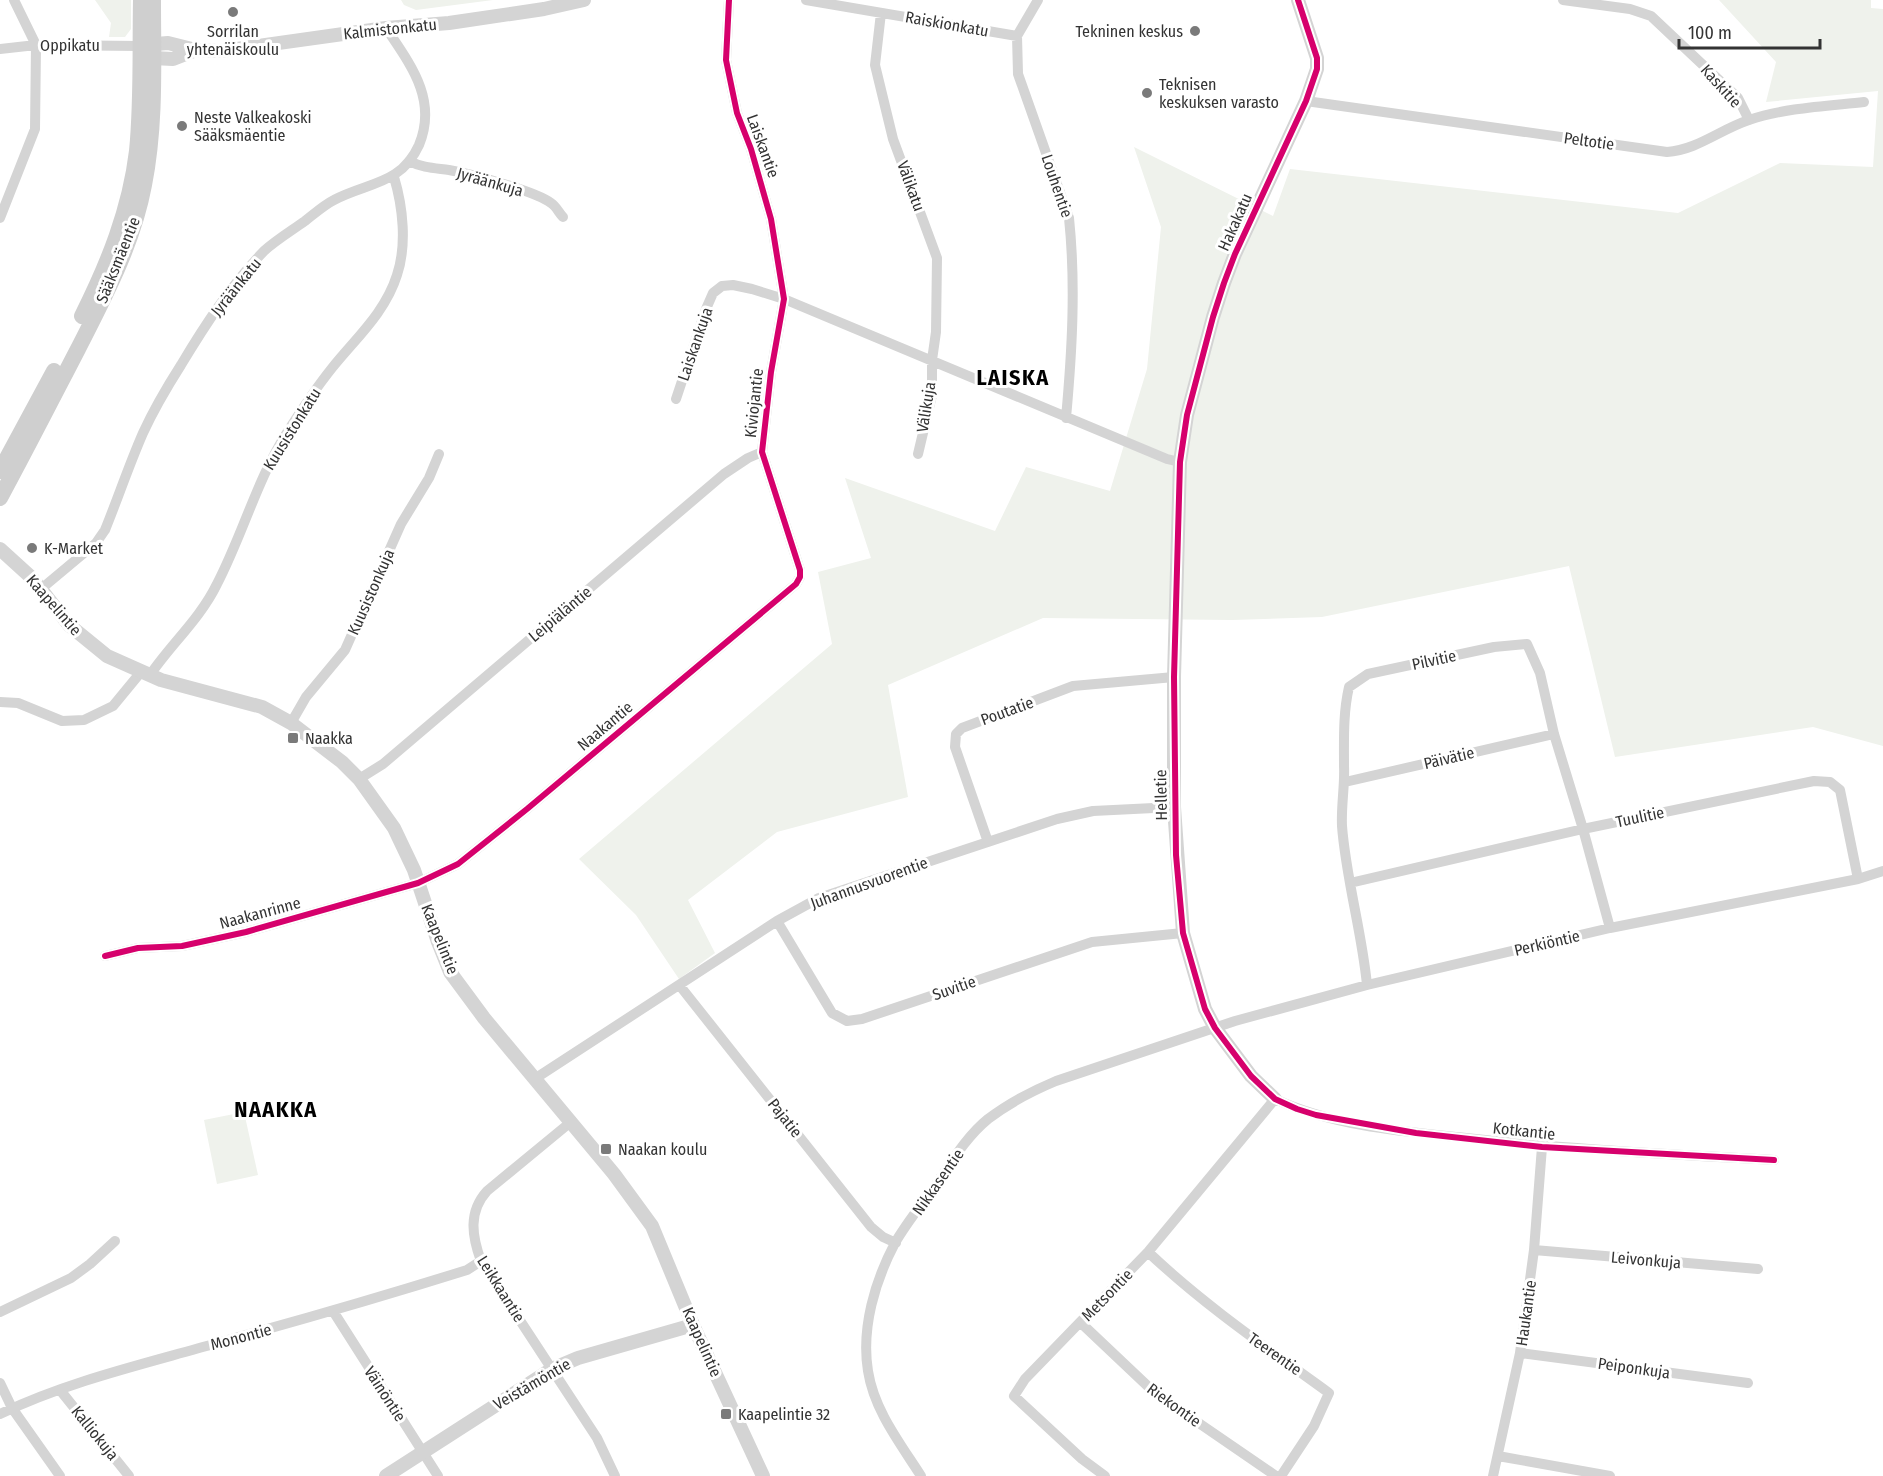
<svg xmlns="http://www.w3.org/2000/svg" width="1883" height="1476" viewBox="0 0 1883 1476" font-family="'Fira Sans Condensed',sans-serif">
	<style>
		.green { fill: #eff2ec }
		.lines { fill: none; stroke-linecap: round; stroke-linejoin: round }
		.minor { stroke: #d4d4d4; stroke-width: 10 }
		.tertiary { stroke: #d4d4d4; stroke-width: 14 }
		.secondary { stroke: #cfcfcf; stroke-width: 16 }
		.cycleway-casing { stroke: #fff; stroke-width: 10 }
		.cycleway { stroke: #d6006c; stroke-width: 6 }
		.poi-dot { fill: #7a7a7a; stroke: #fff; stroke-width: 2 }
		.labels { text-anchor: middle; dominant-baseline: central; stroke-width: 6; stroke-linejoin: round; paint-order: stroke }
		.street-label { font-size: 16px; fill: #333; stroke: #fff }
		.poi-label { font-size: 16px; fill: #333; stroke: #fff; text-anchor: start }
		.district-label { font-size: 22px; font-weight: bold; letter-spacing: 1.5px; fill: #000; stroke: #fff }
	</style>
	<rect width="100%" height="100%" fill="#fff"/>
	<path class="green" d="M95,0h36v29l-6,8h-16l2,-14z
		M401,0h92l-77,10 -12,-5z
		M1719,0h152v8l12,1v737l-70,-19 -198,30 -46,-191 -247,51 -90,3 -189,-2 -155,67 20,112 -131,35 -89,68 27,53 -36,26 -43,-64 -57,-56 253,-215 -14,-72 53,-14 -26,-80 150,53 31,-64 84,24 37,-122 14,-142 -27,-80 139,69 17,-47 388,44 102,-50 93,4 5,-76 -112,11 10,-40z
		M244,1112l14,63 -41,9 -13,-64z"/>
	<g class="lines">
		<path class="minor" d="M806,0l211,36
			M1038,0l-21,36 1,38 51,144c7,67 3,134 -3,200
			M1563,0l67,9 21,7 87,82 11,22
			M881,13l-6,52 18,74 44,119 -1,74 -4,28v35l-14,59
			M0,49l36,-4 104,1
			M1306,101l361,51c30,-2 54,-23 82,-32 35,-12 78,-14 115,-18
			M409,161c14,7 25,7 40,9 22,4 86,21 102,33 5,3 8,10 12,14
			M0,218l35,-89 1,-84 -22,-45
			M676,399l30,-90 7,-16 9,-7 11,-1 19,4 32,10 383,160 13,3
			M41,589l55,-46 9,-13c13,-32 24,-65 38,-97 11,-24 24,-46 38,-68 24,-40 50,-80 83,-114 12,-11 27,-20 41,-30 9,-7 19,-16 29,-21 34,-18 67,-15 85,-55 19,-46 -9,-81 -33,-117
			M150,675c21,-31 50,-56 67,-91 26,-50 40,-105 71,-153 14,-22 28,-43 44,-63 24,-30 53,-55 65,-93 10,-30 6,-68 -3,-98
			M0,702l18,1 44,18 22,-1 29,-14 28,-34
			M291,723l15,-26 39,-47 56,-126 28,-46 10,-24
			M359,779l24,-15 341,-290 24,-16 14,-6
			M1345,782l209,-48
			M988,842l-33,-95 1,-13 6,-6 111,-42 101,-9
			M1350,883l233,-54 231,-48 16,1 10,8 18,89
			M777,921l55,92 15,8 15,-2 230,-77 91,-9
			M105,956l33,-8 44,-2 64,-14 172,-49 40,-19 69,-55 269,-225 4,-7v-7l-38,-118 9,-80 13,-73 -13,-80 -20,-70 -14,-36 -11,-53 3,-60
			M1367,985c-5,-53 -21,-106 -25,-159 -1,-20 3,-41 2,-60 0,-27 -1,-53 5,-79l19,-13 126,-27 33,-3 13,29 14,61 29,95 27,99
			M680,986l191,241 12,10 13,6
			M536,1078l241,-157 42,-23 238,-79 36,-8 81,-4
			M572,1121l-85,70c-19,21 -15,45 -6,70l116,177 18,38
			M1534,1250l224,19
			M1148,1252c56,53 119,96 181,141l-15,33 -33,50
			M333,1311l105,165
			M0,1312l71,-34 19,-14 25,-23
			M1081,1323l74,70 121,83
			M1520,1353l228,30
			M0,1383l12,25 48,68
			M60,1390l69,86
			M0,1414c69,-33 144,-50 217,-71 84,-23 167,-47 250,-73l14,-9
			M1498,1456l112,20
			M921,1476c-21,-33 -47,-66 -53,-105 -7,-43 7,-90 27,-128 12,-21 28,-40 42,-60 15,-22 30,-47 51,-64 21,-16 44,-28 68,-38l179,-60 132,-36 243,-57 248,-49 25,-8
			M1105,1476l-23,-17 -68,-63 11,-17 123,-127 127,-153c56,26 121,32 182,38 105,12 211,17 317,23
			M1493,1476l27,-123 14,-103 8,-103"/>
		<path class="tertiary" d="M144,45l24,-2 28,7 26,1 164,-23 63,-5 95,-14 40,-9
			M147,53l6,5 20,1 23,-9
			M0,549l33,30 36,46 38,31 54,24 101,27 29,16 51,39 17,17 35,49 20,42 24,72 12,30 34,46 130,156 38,52 41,99 70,151
			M1275,1099l-24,-23 -36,-48 -10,-19 -22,-76 -9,-126v-130l6,-215 7,-47 26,-98 11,-34 11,-29 71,-153 11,-32v-11l-19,-58
			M386,1476l166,-107 26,-11 115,-33"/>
		<path class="secondary" d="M82,316c26,-52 48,-106 55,-165 5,-50 3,-101 4,-151
			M0,471l54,-100
			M0,498c27,-50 52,-99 78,-149 27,-53 55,-105 66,-164 12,-61 9,-123 9,-185"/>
		<g class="cycleway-casing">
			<path id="cycleway" d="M1298,0l19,58v11l-11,32 -71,153 -11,29 -11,34 -26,98 -7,47 -6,215 2,178 7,78 22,76 10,19 36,48 24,23 22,10 19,6 100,18 126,14 232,13
				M105,956l33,-8 44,-2 64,-14 172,-49 40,-19 69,-55 269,-225 4,-7v-7l-38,-118 9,-80 13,-73 -13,-80 -20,-70 -14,-36 -11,-53 3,-60"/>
		</g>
		<use href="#cycleway" class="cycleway"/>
	</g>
	<g class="poi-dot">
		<circle cx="233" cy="12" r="6"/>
		<circle cx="1195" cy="31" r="6"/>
		<circle cx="1147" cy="93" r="6"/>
		<circle cx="182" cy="126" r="6"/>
		<circle cx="32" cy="548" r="6"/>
		<rect x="287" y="732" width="12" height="12" rx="3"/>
		<rect x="600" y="1143" width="12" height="12" rx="3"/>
		<rect x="720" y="1408" width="12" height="12" rx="3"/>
	</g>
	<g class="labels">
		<g class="street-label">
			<text transform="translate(947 24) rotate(10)">Raiskionkatu</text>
			<text transform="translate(390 29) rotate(-6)">Kalmistonkatu</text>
			<text x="70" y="45">Oppikatu</text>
			<text transform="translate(1721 86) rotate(48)">Kaskitie</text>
			<text transform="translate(1589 141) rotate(8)">Peltotie</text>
			<text transform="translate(763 146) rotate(70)">Laiskantie</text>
			<text transform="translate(490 182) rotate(16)">Jyräänkuja</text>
			<text transform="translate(911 186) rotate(70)">Välikatu</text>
			<text transform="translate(1057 186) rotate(71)">Louhentie</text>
			<text transform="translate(1235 222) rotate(-66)">Hakakatu</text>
			<text transform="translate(118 260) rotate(-68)">Sääksmäentie</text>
			<text transform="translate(236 287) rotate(-51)">Jyräänkatu</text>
			<text transform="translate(695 344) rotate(-71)">Laiskankuja</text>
			<text transform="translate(754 403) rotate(-84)">Kiviojantie</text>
			<text transform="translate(926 407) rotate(-81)">Välikuja</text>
			<text transform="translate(292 429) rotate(-58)">Kuusistonkatu</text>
			<text transform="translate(371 592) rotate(-66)">Kuusistonkuja</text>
			<text transform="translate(54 605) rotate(49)">Kaapelintie</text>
			<text transform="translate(560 614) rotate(-40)">Leipiäläntie</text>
			<text transform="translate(1434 660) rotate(-12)">Pilvitie</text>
			<text transform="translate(1007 711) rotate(-20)">Poutatie</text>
			<text transform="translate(605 726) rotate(-40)">Naakantie</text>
			<text transform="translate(1449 758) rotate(-13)">Päivätie</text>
			<text transform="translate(1161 795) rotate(-91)">Helletie</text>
			<text transform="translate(1640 817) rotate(-12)">Tuulitie</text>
			<text transform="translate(869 883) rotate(-20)">Juhannusvuorentie</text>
			<text transform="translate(260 913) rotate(-15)">Naakanrinne</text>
			<text transform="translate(440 939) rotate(68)">Kaapelintie</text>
			<text transform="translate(1547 943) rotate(-13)">Perkiöntie</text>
			<text transform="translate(954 988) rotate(-19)">Suvitie</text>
			<text transform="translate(785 1118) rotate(52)">Pajatie</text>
			<text transform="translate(1524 1131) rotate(6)">Kotkantie</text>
			<text transform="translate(938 1182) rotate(-55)">Nikkasentie</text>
			<text transform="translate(1646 1260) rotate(5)">Leivonkuja</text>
			<text transform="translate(501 1289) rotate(58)">Leikkaantie</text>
			<text transform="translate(1107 1295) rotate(-46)">Metsontie</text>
			<text transform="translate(1526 1313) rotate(-82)">Haukantie</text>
			<text transform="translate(241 1337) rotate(-15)">Monontie</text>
			<text transform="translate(702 1342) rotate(66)">Kaapelintie</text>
			<text transform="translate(1275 1354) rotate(35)">Teerentie</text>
			<text transform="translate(1634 1368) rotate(8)">Peiponkuja</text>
			<text transform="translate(532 1384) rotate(-30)">Veistämöntie</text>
			<text transform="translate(385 1394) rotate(57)">Väinöntie</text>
			<text transform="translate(1174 1405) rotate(36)">Riekontie</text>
			<text transform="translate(95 1433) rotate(51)">Kalliokuja</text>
		</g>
		<g class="poi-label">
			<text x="233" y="31" text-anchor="middle">Sorrilan<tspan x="233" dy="18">yhtenäiskoulu</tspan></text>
			<text x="1183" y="31" text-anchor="end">Tekninen keskus</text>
			<text x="1159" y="84">Teknisen<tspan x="1159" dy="18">keskuksen varasto</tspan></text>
			<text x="194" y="117">Neste Valkeakoski<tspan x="194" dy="18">Sääksmäentie</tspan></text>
			<text x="44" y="548">K-Market</text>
			<text x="305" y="738">Naakka</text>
			<text x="618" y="1149">Naakan koulu</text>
			<text x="738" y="1414">Kaapelintie 32</text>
		</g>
		<g class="district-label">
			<text x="1013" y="377">LAISKA</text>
			<text x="276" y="1109">NAAKKA</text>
		</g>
	</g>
	<path d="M1679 39v9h141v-9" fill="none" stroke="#333333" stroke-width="3"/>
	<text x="1688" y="39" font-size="18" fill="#333333" stroke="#ffffff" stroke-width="4.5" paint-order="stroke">100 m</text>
</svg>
